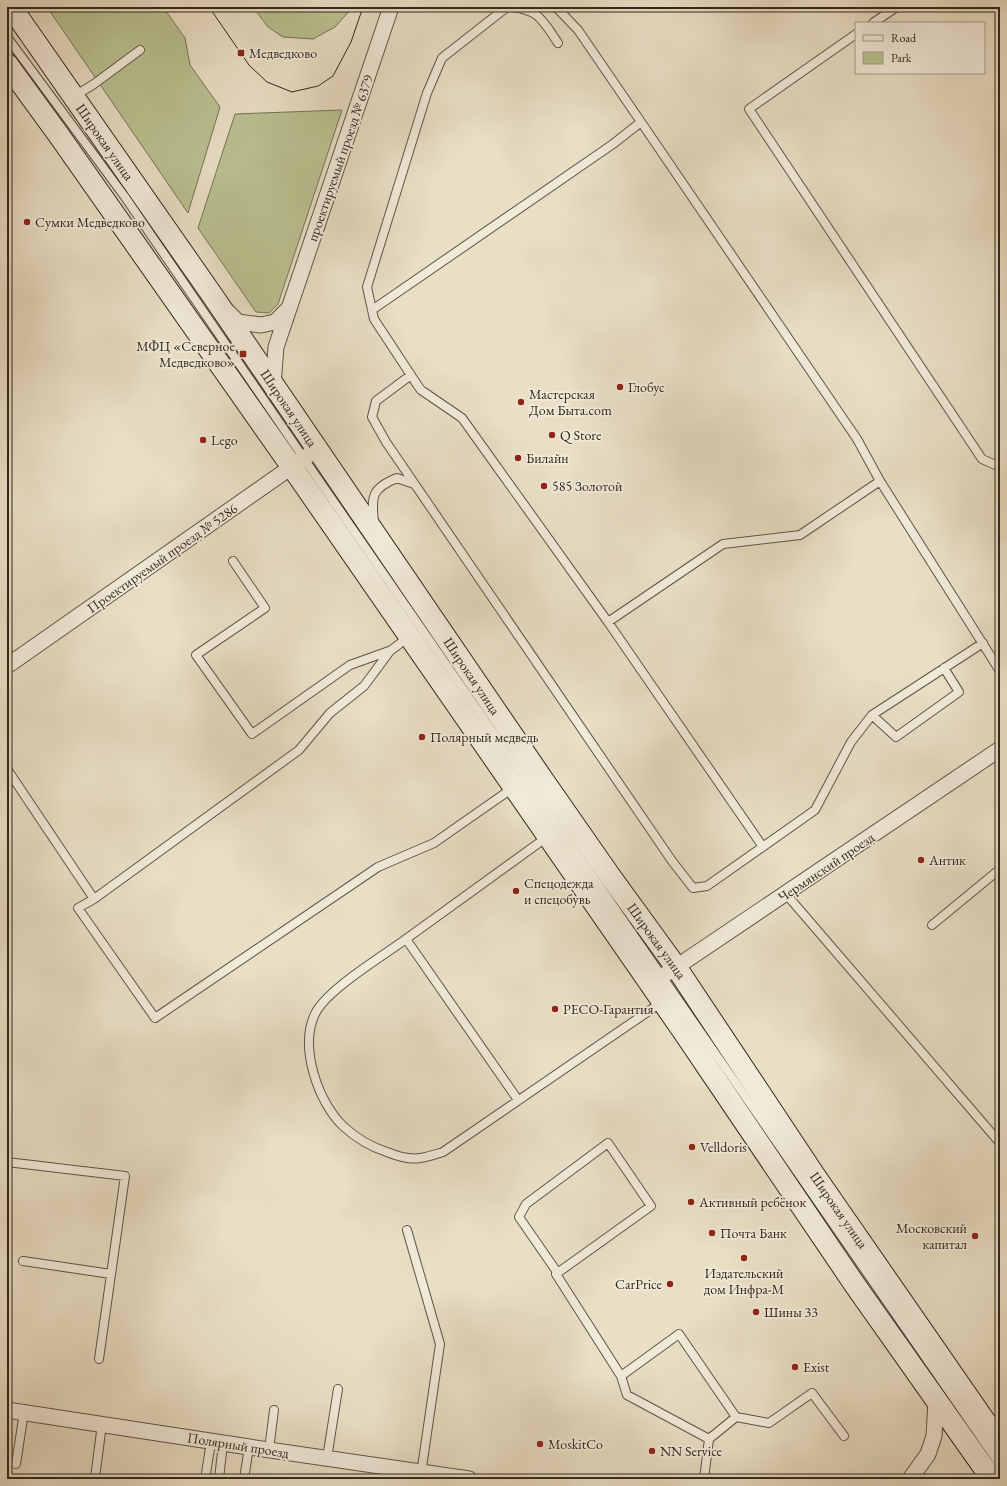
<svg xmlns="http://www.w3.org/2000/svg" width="1007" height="1486" viewBox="0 0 1007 1486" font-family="'EB Garamond',serif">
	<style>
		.green { fill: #bac192; stroke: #757458 }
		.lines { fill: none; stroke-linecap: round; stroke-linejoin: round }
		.lane-casing { stroke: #5e5547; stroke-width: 10 }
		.street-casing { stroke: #5e5547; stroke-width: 17 }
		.secondary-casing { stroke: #30271d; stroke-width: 23 }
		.lane { stroke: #f1ead9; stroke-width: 8 }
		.street { stroke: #f1ead9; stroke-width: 15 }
		.secondary { stroke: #f1ead9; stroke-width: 21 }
		.tram { stroke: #30271d; stroke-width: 1 }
		.poi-dot { fill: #8f2418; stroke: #f1ead9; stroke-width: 1.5 }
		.labels { text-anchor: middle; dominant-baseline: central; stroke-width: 3.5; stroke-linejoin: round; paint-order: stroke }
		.poi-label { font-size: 14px; fill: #30271d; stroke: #f1ead9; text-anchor: start }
		.street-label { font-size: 14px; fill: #30271d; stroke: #f1ead9 }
	</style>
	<rect width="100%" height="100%" fill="#e9dfc5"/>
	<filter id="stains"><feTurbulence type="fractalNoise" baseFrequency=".005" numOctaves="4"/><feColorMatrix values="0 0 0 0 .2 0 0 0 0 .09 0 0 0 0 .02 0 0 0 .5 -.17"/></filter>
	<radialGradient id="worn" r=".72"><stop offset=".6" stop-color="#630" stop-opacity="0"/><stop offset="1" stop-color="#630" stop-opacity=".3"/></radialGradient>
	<path class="green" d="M47,7h116l22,31 5,27 30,42 -32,106z
		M253,7h100l-18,20 -22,12 -30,-2 -15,-10z
		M342,110l-64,194 -9,9 -13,-1 -58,-84 37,-114z"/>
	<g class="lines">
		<g class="lane-casing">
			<path id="lane" d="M507,7l-65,51 -15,35 -60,194 7,32 44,67 3,4 41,28 146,204 115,-78 77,-9 80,-54 120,190
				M510,7c29,2 33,14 48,36
				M873,23l22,-15
				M856,34l-107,75 233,350 18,8
				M7,37l118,160 195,285 680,983
				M73,97l21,-13 46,-34
				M641,122l216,317 23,42
				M372,310l241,-166 28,-22 -63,-92 -22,-23
				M411,375l-35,26 -4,16 14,25 286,419 21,27 14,-2 108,-76 36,-68 21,-27 111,-72
				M374,522c-3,-26 -2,-34 23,-44l17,6
				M233,561l32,47 -69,47 56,79 98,-69 39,-14
				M608,622l155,225
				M872,715l24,22 63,-45 -15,-24
				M7,769l87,130 -16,9 77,110 223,-151 56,-24 80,-56
				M786,894l214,249
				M94,899l205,-149 31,-37 34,-27 26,-35 20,-15
				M932,925l68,-56
				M406,939c-23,17 -80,51 -91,75 -16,33 3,88 28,112 13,12 28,21 44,26 10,4 23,8 33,6 8,-1 16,-4 23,-6l219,-150
				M518,1100l-112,-161 141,-102
				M7,1162l118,14 -26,183
				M407,1230l33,114 -19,130
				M23,1261l88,13
				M557,1272l-38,-55 7,-13 82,-61 43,63 -95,68 65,102 6,19 82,44 -5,40
				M621,1376l58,-42 57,83 -27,22
				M736,1417l33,6 43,-30 32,43
				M269,1450l5,-40
				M327,1458l11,-69
				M16,1464l8,-52
				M206,1473l5,-31
				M95,1478l7,-54
				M219,1479l4,-36
				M244,1479l5,-32"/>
		</g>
		<g class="street-casing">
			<path id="street" d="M228,312l10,10 23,3 14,-3 13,-13
				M273,385l3,-38 115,-340
				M7,666l310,-217
				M651,984l349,-235
				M7,1410l242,37 220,32
				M910,1479l18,-25 6,-18 2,-35"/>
		</g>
		<g class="secondary-casing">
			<path id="secondary" d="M11,7l199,285 333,488 67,96 66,91 139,209 185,267
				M7,64l51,70 234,333 391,564 172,254 137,194"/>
		</g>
		<use href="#lane" class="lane"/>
		<use href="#street" class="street"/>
		<use href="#secondary" class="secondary"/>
		<path class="tram" d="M209,7l40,58 18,17 25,10 26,-6 15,-10 18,-34 12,-35"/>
	</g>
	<g class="poi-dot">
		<rect x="237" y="49" width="8" height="8" rx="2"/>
		<circle cx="27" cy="222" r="4"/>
		<rect x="239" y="350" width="8" height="8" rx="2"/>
		<circle cx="620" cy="387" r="4"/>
		<circle cx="521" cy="402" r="4"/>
		<circle cx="552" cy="435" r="4"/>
		<circle cx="203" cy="440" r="4"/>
		<circle cx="518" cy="458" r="4"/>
		<circle cx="544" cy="486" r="4"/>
		<circle cx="422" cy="737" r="4"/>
		<circle cx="921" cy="860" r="4"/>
		<circle cx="516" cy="891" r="4"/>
		<circle cx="555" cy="1009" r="4"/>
		<circle cx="692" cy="1147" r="4"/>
		<circle cx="691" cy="1202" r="4"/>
		<circle cx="712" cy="1233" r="4"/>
		<circle cx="975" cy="1236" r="4"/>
		<circle cx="744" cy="1258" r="4"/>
		<circle cx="670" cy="1284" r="4"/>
		<circle cx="756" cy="1312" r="4"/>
		<circle cx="795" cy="1367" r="4"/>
		<circle cx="540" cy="1444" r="4"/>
		<circle cx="652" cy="1451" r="4"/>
	</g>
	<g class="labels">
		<g class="poi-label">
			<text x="249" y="53">Медведково</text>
			<text x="35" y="222">Сумки Медведково</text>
			<text x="235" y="346" text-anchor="end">МФЦ «Северное<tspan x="235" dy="16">Медведково»</tspan></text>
			<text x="628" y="387">Глобус</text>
			<text x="529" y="394">Мастерская<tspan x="529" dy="16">Дом Быта.com</tspan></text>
			<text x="560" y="435">Q Store</text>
			<text x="211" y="440">Lego</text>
			<text x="526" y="458">Билайн</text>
			<text x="552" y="486">585 Золотой</text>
			<text x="430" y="737">Полярный медведь</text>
			<text x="929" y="860">Антик</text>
			<text x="524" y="883">Спецодежда<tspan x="524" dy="16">и спецобувь</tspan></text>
			<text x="563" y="1009">РЕСО-Гарантия</text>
			<text x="700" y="1147">Velldoris</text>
			<text x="699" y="1202">Активный ребёнок</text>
			<text x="967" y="1228" text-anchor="end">Московский<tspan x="967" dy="16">капитал</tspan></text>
			<text x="720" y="1233">Почта Банк</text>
			<text x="744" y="1273" text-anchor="middle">Издательский<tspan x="744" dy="16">дом Инфра-М</tspan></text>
			<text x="662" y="1284" text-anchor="end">CarPrice</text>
			<text x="764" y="1312">Шины 33</text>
			<text x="803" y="1367">Exist</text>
			<text x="548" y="1444">MoskitCo</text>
			<text x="660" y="1451">NN Service</text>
		</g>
		<g class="street-label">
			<text transform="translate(105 142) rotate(55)">Широкая улица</text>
			<text transform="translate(340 158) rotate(-71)">проектируемый проезд № 6379</text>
			<text transform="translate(289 408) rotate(56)">Широкая улица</text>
			<text transform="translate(162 558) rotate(-35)">Проектируемый проезд № 5286</text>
			<text transform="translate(472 676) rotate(56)">Широкая улица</text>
			<text transform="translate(826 867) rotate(-34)">Чермянский проезд</text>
			<text transform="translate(657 941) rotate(54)">Широкая улица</text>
			<text transform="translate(839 1210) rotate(55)">Широкая улица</text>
			<text transform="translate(238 1445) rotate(9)">Полярный проезд</text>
		</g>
	</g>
	<rect width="1007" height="1486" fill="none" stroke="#e9dfc5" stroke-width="24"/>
	<rect x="8" y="8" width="991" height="1470" fill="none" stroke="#30271d" stroke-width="2"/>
	<rect x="12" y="12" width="983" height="1462" fill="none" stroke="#30271d"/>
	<rect x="855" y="22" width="130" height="52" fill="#f1ead9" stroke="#a49c8e"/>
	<rect x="863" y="35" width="20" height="6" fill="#f1ead9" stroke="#a49c8e"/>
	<text x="891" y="42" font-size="12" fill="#30271d">Road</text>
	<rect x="863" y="52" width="20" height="12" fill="#bac192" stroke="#a49c8e"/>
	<text x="891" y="62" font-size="12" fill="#30271d">Park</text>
	<rect width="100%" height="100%" filter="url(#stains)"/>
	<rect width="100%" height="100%" fill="url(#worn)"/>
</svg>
